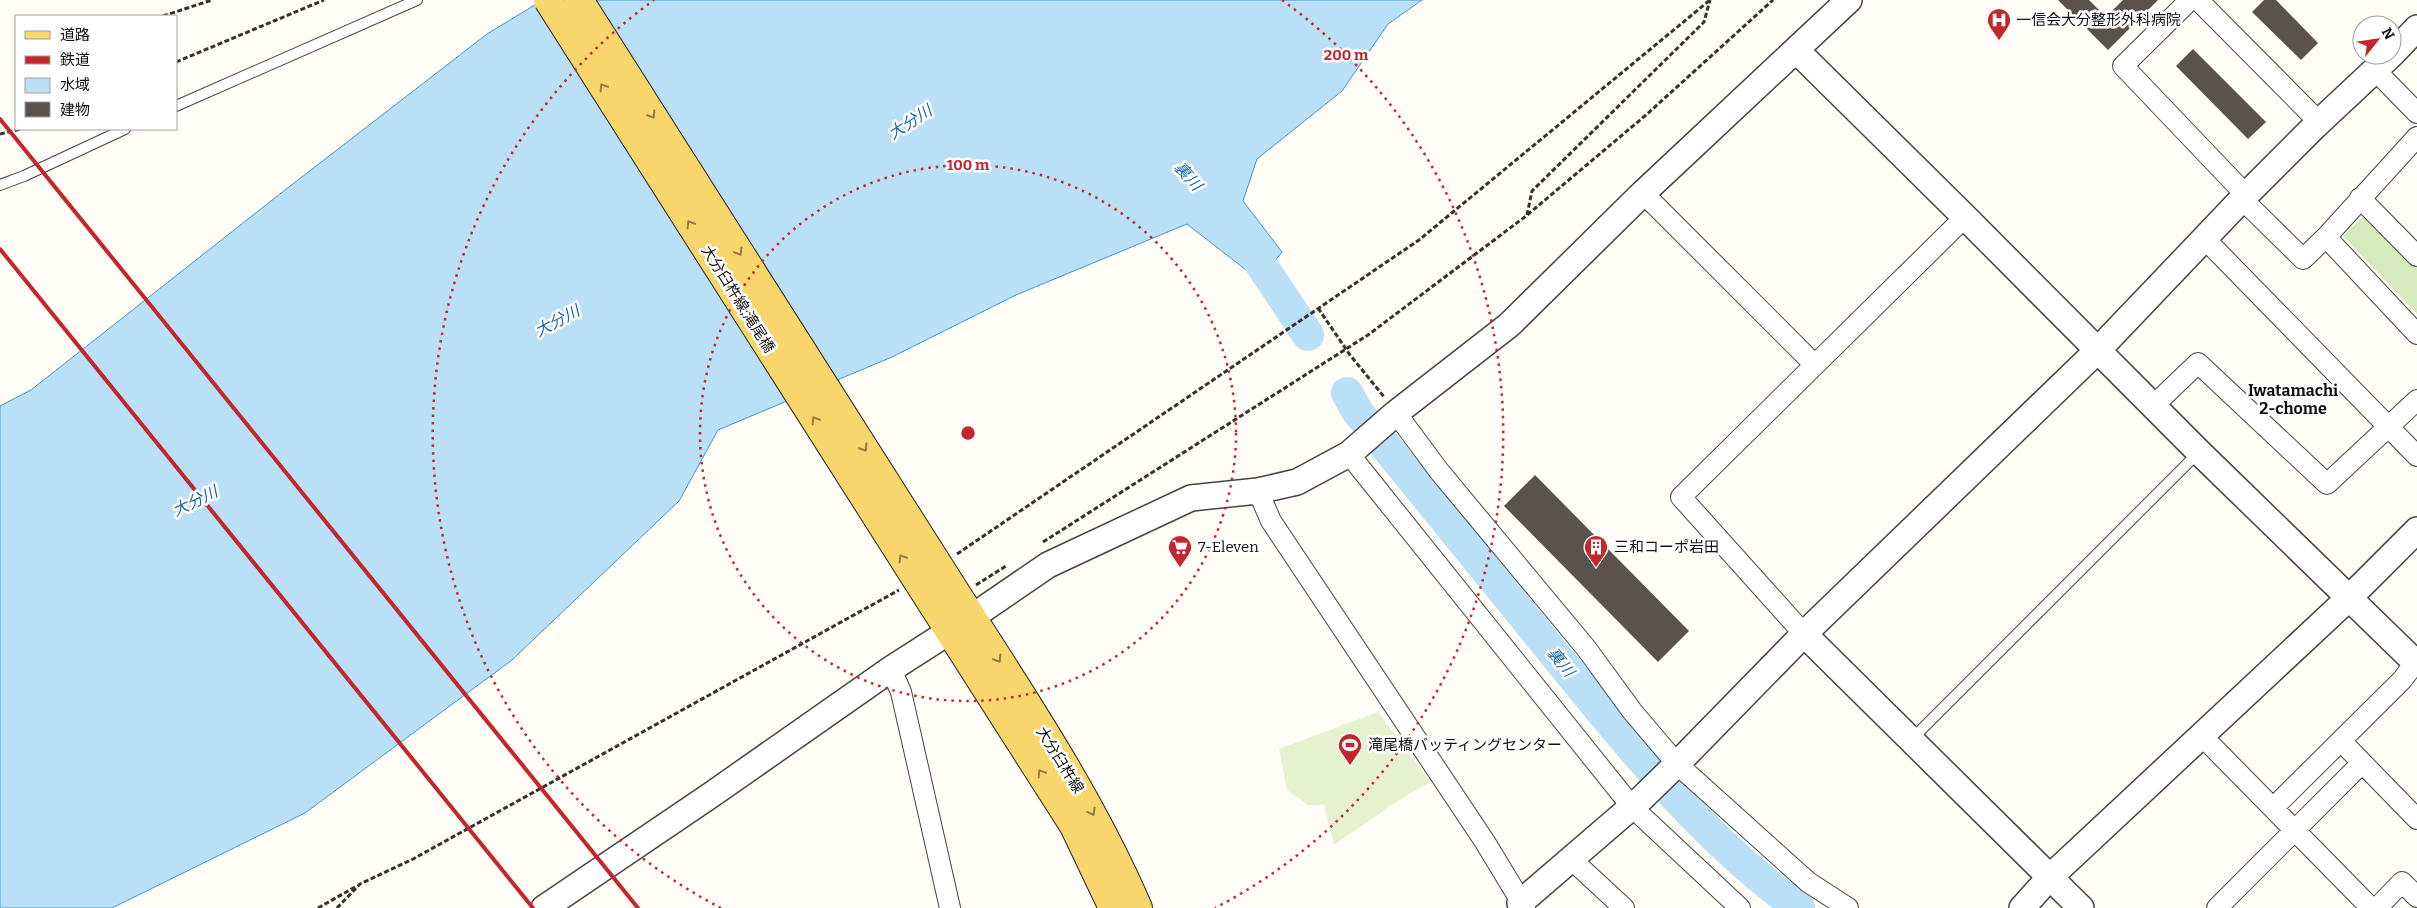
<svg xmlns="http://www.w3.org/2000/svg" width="2417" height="908" viewBox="0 0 2417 908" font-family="Bitter,'Noto Sans JP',serif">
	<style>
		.green { fill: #d5ebbd }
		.pitch { fill: #e6f2cf }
		.water { fill: #b9e0f7; stroke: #3f96cf }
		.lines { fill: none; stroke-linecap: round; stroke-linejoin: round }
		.river { stroke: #b9e0f7; stroke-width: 32 }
		.building { fill: #5a524d }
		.service-casing { stroke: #444; stroke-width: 12 }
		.minor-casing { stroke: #444; stroke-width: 22 }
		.tertiary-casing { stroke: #444; stroke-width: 28 }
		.primary-casing { stroke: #222; stroke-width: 30 }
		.path { stroke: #333; stroke-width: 3; stroke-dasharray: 5 2.5; stroke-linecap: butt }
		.service { stroke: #fff; stroke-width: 10 }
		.minor { stroke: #fff; stroke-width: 20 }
		.tertiary { stroke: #fff; stroke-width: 25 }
		.primary { stroke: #f9d66b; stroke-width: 28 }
		.rail { stroke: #c4262e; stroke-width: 4 }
		.primary-bridge-casing { stroke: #222; stroke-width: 30; stroke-linecap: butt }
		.primary-bridge { stroke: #f9d66b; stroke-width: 28 }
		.oneway { stroke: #917d42 }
		.ring { fill: none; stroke: #c4262e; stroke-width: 2.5; stroke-dasharray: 2.5 5 }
		.labels { text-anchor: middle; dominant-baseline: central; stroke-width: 5; stroke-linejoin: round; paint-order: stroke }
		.poi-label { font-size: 15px; fill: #111; stroke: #fff; text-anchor: start }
		.street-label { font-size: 15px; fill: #111; stroke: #fff }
		.water-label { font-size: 16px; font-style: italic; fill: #1768a6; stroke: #fff }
		.neighbourhood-label { font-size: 16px; font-weight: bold; fill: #111; stroke: #fff }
		.centre { fill: #c4262e; stroke: #fff; stroke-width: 2.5 }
		.ring-label { font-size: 15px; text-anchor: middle; font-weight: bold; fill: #c4262e; stroke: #fff; stroke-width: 5; stroke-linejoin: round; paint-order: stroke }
	</style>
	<rect width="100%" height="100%" fill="#fffdf5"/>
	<path class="green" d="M2364,215l53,53v46l-74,-78z"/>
	<path class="pitch" d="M1378,712l52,70 -31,18 -65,45 -10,-40h-16l-21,-15 -8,-41z"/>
	<path class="water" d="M543,0h879l-34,24 -46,67 -85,68 -14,42 39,51 -9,11 -18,14 -68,-53 -171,71 -124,62 -174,73 -39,71 -167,159 -207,153 -193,95h-112v-502l31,-16 245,-193 211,-163z"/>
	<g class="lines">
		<path class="river" d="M1240,233l68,102
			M1347,393l10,18c65,80 130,160 195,240 75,92 150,187 247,257"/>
	</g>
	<path class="building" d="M2058,0h31l17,17 17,-17h35l-50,50z
		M2264,0h12l42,43 -17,17 -49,-48z
		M2193,49l73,73 -18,17 -72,-73z
		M1535,475l154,156 -31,31 -154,-156z"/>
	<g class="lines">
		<g class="service-casing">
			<path id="service" d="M176,106l241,-106
				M0,185l24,-9 101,-47
				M1912,739l286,-286"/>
		</g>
		<g class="minor-casing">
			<path id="minor" d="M2190,0l-67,66 123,129
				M2198,0l121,122
				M2376,71l41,42
				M1643,193l172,172
				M2360,198l57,58
				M2242,199l61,60 23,-22 91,-100
				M2326,237l91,97
				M2204,238l213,218
				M2153,406l45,-43 129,121 90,-84
				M1396,413l43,58 147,177 46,63 45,53 131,118 40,26
				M1349,454l283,353 108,101
				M1258,491l13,30 214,321 40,66
				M1804,634l-123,-137 284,-280
				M891,669l10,23 49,216
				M2202,736l169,172
				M2341,741l76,78
				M2273,808l129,-128 15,-20
				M1571,859l53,49
				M2217,908l145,-145
				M2377,908l25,-26 15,15"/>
		</g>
		<g class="tertiary-casing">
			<path id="tertiary" d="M1797,51l168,166 234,235 218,212
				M2392,54l25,-26
				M1804,634l277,274
				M1520,903l122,-105 35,-34 127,-130 294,-284 144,-151 73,-73 76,-71
				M544,908l167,-113 180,-126 81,-52 76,-52 143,-67 67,-7 39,-9 52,-28 47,-41 113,-88 134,-132 206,-193
				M2022,908l27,-30 301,-281 67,-67"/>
		</g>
		<g class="primary-casing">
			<path id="primary" d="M951,585c67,105 138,209 187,323
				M929,599l145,227 39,82"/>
		</g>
		<path class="path" d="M163,16l49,-16
			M176,62l148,-62
			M0,134l21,-5
			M1527,215l5,-24 172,-169 6,-22
			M1318,308l32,47 35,43
			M1043,542l325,-207 158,-119 120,-101 127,-115
			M957,554l462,-314 291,-240
			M976,585l30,-19
			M318,908l37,-21
			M337,908l23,-24 53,-25 486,-269"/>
		<use href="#service" class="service"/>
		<use href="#minor" class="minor"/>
		<use href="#tertiary" class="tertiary"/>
		<use href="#primary" class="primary"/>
		<path class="rail" d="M0,119l638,789
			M0,249l533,659"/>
		<g class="primary-bridge-casing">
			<path id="primary-bridge" d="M548,0l381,599
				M579,0l372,585"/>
		</g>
		<use href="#primary-bridge" class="primary-bridge"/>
	</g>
	<defs><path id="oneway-chevron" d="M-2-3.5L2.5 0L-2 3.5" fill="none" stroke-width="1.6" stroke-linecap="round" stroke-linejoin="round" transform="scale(1.25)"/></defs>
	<g class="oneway">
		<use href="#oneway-chevron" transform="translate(603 87) rotate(-122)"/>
		<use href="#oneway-chevron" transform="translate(652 115) rotate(58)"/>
		<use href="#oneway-chevron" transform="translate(690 224) rotate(-122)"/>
		<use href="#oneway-chevron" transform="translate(739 252) rotate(58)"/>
		<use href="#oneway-chevron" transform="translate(815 420) rotate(-122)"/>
		<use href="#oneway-chevron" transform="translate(864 448) rotate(58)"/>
		<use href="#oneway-chevron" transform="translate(902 558) rotate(-122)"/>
		<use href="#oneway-chevron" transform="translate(998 659) rotate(58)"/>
		<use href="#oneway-chevron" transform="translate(1041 773) rotate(-123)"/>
		<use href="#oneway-chevron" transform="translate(1092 812) rotate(61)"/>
	</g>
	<g class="ring">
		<circle cx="968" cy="433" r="268"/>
		<path d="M721 908A535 535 0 0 1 654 0M1282 0A535 535 0 0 1 1215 908"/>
	</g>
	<defs>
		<g id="hospital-pin" transform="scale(1.25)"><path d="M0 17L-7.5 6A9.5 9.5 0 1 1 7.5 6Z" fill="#c4262e" stroke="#fff"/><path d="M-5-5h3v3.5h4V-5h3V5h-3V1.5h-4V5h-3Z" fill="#fff"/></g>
		<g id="supermarket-pin" transform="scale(1.25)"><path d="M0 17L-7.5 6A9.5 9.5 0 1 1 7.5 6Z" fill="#c4262e" stroke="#fff"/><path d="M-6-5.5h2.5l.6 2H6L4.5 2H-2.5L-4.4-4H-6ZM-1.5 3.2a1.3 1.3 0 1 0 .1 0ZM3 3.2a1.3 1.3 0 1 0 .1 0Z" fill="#fff"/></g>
		<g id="building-pin" transform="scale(1.25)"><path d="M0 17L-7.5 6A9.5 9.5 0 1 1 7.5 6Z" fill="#c4262e" stroke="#fff"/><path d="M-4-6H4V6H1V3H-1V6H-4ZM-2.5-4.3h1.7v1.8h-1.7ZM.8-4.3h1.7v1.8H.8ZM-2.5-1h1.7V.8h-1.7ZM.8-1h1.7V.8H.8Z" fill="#fff"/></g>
		<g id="stadium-pin" transform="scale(1.25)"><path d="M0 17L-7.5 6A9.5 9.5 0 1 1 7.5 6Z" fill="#c4262e" stroke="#fff"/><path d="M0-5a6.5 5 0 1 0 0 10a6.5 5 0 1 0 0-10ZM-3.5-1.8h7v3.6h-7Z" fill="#fff"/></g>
	</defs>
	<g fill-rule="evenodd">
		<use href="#hospital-pin" x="1999" y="20"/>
		<use href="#supermarket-pin" x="1180" y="547"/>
		<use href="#building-pin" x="1596" y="547"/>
		<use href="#stadium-pin" x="1350" y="745"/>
	</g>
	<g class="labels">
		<g class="poi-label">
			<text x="2016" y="20">一信会大分整形外科病院</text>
			<text x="1198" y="547">7-Eleven</text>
			<text x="1614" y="547">三和コーポ岩田</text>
			<text x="1368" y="745">滝尾橋バッティングセンター</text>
		</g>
		<g class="street-label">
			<text transform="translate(738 299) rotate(58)">大分臼杵線;滝尾橋</text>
			<text transform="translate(1060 760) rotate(58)">大分臼杵線</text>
		</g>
		<g class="water-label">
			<text transform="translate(910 122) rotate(-33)">大分川</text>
			<text transform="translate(1188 176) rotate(48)">裏川</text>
			<text transform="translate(557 321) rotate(-28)">大分川</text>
			<text transform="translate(195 501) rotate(-26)">大分川</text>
			<text transform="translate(1561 662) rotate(51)">裏川</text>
		</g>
		<g class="neighbourhood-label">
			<text x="2293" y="390">Iwatamachi<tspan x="2293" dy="18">2-chome</tspan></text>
		</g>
	</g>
	<circle cx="968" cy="433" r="8" class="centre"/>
	<g class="ring-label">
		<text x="1346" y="60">200 m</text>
		<text x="968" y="170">100 m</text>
	</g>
	<rect x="15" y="15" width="162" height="115" fill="#ffffff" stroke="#a0a0a0"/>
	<rect x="25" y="31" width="25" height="8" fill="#f9d66b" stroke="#a0a0a0"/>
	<text x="60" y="40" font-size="15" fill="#111111">道路</text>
	<rect x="25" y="56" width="25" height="8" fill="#c4262e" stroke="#a0a0a0"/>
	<text x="60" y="65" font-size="15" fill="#111111">鉄道</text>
	<rect x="25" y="78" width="25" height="15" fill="#b9e0f7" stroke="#a0a0a0"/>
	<text x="60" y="90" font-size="15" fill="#111111">水域</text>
	<rect x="25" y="102" width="25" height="15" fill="#5a524d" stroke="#a0a0a0"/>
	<text x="60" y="115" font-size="15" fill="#111111">建物</text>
	<g transform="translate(2377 40) rotate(60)"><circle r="24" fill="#ffffff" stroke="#a0a0a0"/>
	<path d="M0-4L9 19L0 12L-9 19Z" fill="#c4262e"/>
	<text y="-8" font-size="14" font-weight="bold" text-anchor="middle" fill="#111111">N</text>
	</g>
</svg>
